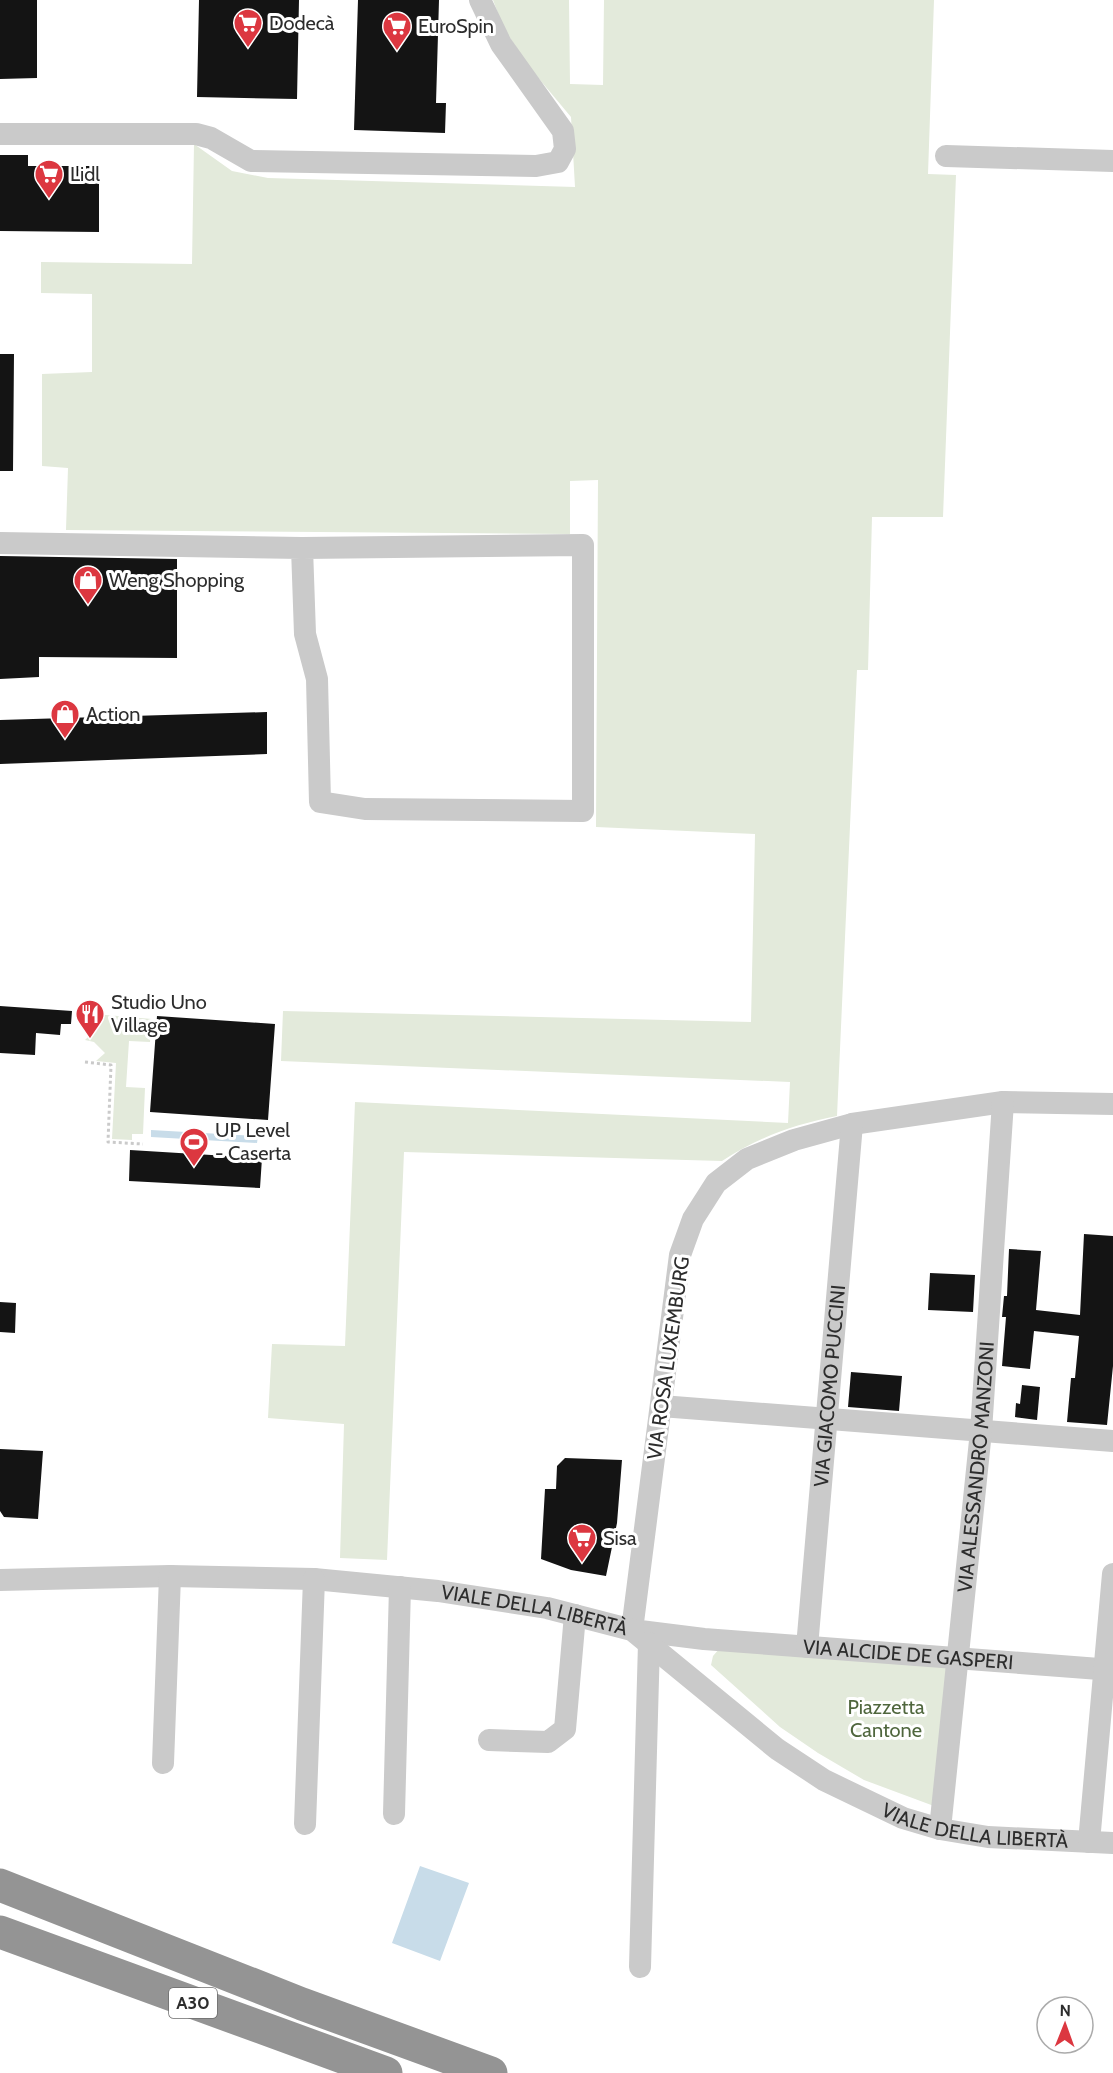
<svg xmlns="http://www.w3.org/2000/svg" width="1113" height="2073" viewBox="0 0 1113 2073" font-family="Cabin,sans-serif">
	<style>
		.green { fill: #e3eadb }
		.water { fill: #c8dce9 }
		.building { fill: #141414 }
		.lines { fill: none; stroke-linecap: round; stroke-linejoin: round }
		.path { stroke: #cacaca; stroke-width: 3; stroke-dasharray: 3 3; stroke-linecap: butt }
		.minor { stroke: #cacaca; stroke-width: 22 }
		.highway { stroke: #949494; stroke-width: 33 }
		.labels { text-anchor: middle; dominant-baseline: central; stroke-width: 6; stroke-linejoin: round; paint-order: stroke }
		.shield { fill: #fff; stroke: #6c6c6c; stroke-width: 1.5 }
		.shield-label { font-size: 18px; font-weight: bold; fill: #2d2d2d }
		.poi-label { font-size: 20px; fill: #2d2d2d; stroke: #fff; text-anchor: start }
		.street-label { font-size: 20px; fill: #2d2d2d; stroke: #fff }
		.park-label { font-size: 20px; fill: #4f663d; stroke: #fff }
	</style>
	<rect width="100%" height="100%" fill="#fff"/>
	<path class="green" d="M493,0h76l1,84 33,1 1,-85h330l-6,174 28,1 -13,342h-71l-4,153h-11l-20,446c-41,8 -79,21 -115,45l-318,-9 -17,408 -47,-2 4,-134 -76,-6 4,-74 73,2 10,-244 433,21 2,-41 -509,-21 2,-50 468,11 4,-188 -159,-7 2,-347 -28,1v53l-504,-4 2,-62 -26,-2v-92l50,-2v-78l-51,-1v-31l151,2 2,-120 38,27 36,7 307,9 -4,-70 -41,-49 -26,-39z
		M95,1014l57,5 -2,23 -21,-1 -3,46 19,1 -2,46h-11v6l-20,-1 4,-76 -20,-2 9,-8 -11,-11 -9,-2 7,-7z
		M726,1641l233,17 -17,151 -78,-29 -46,-27 -38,-26 -69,-62 2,-9z"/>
	<path class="water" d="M151,1130l107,6 -1,7 -106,-6z
		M420,1866l49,17 -29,78 -48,-18z"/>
	<path class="building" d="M0,0h37v78l-37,1z
		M199,0h100l-2,99 -100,-2z
		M358,0h81l-3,103h10l-1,30 -91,-3z
		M0,155h28v11h71v66l-99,-1z
		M0,354h14l-1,117h-13z
		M0,556l177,3v99l-138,-1v20l-39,2z
		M267,712v42l-267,10v-44z
		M0,1006l72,5 -1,13h-10l-1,11 -24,-2 -1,22 -35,-2z
		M157,1016l118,8 -7,96 -118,-8z
		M130,1150l132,8 -2,30 -131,-7z
		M1084,1234l29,2v130l-6,59 -40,-3 4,-44h4l4,-42 -45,-5 -4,38 -28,-3 4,-49h-4l2,-21h3l2,-47 32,2 -5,59 44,5z
		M930,1273l45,2 -2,37 -45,-2z
		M0,1302l16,1 -1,30 -15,-1z
		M851,1372l51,4 -3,35 -51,-4z
		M1022,1385l18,2 -3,33 -22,-3 1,-14 4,1z
		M0,1449l43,2 -5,68 -34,-2 -4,-6z
		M565,1458l57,2 -5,63 -11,53 -35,-6 -30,-11 4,-70h11l1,-23z"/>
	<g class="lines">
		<path class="path" d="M85,1062l26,3 -3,77 35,2"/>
		<g class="minor">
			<path d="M0,134h196l15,4 40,23 285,5 22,-4 7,-13 -2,-18 -62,-87 -21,-44"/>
			<path d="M946,156l167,5"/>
			<path d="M0,543l302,5 281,-3v266l-218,-2 -45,-7 -3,-123 -12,-45 -3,-86"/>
			<path id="s1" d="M1113,1104l-110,-2 -151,22 -58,16 -47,19 -31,24 -23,36 -13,36 -48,375 72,9 409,31"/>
			<path d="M661,1406l452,35"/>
			<path id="s2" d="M0,1580l170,-4 144,3 124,12 109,17 85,22 145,119 47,31 79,38 37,11 48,8 125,6"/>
			<path id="s3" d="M807,1647l45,-523"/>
			<path d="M489,1740l59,2 17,-13 10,-114"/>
			<path d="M163,1763l7,-187"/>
			<path d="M394,1814l6,-227"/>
			<path d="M305,1824l9,-245"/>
			<path id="s4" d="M940,1829l41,-398 22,-329"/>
			<path d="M1089,1842l24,-268"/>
			<path d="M640,1967l9,-324"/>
		</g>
		<path class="highway" d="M0,1885l302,119 189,69
			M0,1932l386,141"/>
	</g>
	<defs>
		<g id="supermarket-pin" transform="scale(1.5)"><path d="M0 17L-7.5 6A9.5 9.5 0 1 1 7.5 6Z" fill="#dc3740" stroke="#fff"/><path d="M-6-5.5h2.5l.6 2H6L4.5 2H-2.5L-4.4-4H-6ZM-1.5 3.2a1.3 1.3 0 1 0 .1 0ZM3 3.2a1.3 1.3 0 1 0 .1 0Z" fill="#fff"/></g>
		<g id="shop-pin" transform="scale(1.5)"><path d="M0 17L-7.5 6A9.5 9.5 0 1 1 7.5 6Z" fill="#dc3740" stroke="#fff"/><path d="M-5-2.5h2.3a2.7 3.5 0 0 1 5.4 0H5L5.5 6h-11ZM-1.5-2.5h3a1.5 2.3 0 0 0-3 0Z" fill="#fff"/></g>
		<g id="restaurant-pin" transform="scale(1.5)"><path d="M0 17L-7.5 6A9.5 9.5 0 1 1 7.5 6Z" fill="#dc3740" stroke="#fff"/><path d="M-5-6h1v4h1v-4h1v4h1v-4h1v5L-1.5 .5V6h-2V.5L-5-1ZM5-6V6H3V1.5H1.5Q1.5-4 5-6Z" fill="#fff"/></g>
		<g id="stadium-pin" transform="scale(1.5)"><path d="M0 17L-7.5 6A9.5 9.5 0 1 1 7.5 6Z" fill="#dc3740" stroke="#fff"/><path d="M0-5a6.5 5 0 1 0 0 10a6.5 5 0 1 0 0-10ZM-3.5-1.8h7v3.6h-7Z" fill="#fff"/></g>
	</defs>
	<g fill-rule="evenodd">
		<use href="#supermarket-pin" x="248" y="23"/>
		<use href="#supermarket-pin" x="397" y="26"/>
		<use href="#supermarket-pin" x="49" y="174"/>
		<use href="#shop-pin" x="88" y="580"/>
		<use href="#shop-pin" x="65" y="714"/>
		<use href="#restaurant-pin" x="90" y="1014"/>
		<use href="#stadium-pin" x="194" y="1142"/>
		<use href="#supermarket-pin" x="582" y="1538"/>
	</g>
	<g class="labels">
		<rect class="shield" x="169" y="1988" width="48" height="30" rx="4.5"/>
		<g class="shield-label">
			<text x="193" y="2003">A30</text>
		</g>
		<g class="poi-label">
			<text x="269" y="23">Dodecà</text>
			<text x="418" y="26">EuroSpin</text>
			<text x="70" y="174">Lidl</text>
			<text x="109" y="580">Weng Shopping</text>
			<text x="86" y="714">Action</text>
			<text x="111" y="1002">Studio Uno<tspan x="111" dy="23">Village</tspan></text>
			<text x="215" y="1130">UP Level<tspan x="215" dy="23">- Caserta</tspan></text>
			<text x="603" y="1538">Sisa</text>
		</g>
		<g class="street-label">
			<text transform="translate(668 1358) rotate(-82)">VIA ROSA LUXEMBURG</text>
			<text stroke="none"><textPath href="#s3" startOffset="262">VIA GIACOMO PUCCINI</textPath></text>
			<text stroke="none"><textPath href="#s4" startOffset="364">VIA ALESSANDRO MANZONI</textPath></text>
			<text stroke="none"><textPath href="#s2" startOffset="537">VIALE DELLA LIBERTÀ</textPath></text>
			<text stroke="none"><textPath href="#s1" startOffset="1149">VIA ALCIDE DE GASPERI</textPath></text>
			<text stroke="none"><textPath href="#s2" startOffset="1041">VIALE DELLA LIBERTÀ</textPath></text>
		</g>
		<g class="park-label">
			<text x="886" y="1707">Piazzetta<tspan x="886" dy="23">Cantone</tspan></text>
		</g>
	</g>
	<g transform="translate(1065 2025) rotate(1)"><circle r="28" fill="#ffffff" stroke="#ababab" stroke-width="1.5"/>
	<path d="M0-4.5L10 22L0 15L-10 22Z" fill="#dc3740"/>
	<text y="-9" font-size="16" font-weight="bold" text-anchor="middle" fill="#2d2d2d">N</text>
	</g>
</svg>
